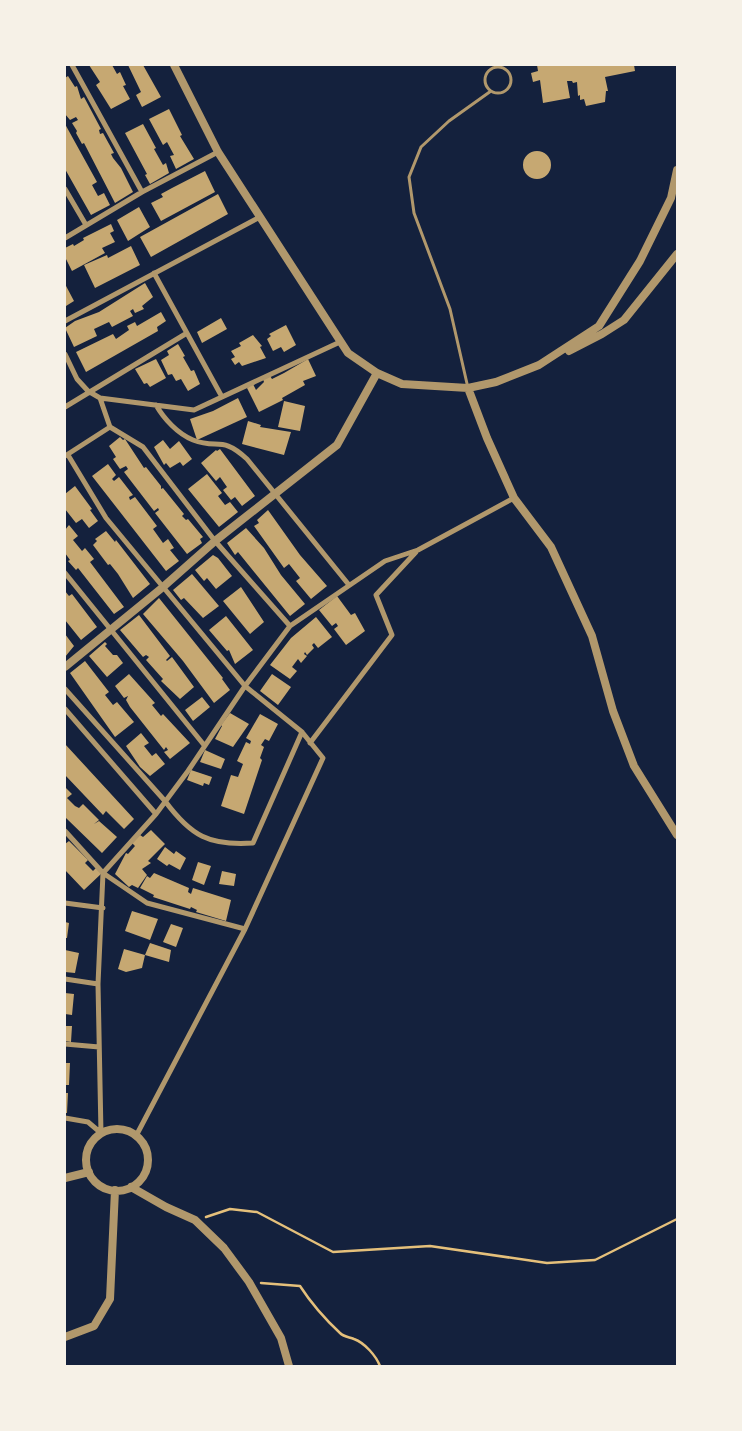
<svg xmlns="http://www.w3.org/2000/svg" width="742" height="1431" viewBox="0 0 742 1431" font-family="Figtree,sans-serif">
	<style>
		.building { fill: #c6a872 }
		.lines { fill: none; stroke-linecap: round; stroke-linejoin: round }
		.path { stroke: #e5c07b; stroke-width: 2.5 }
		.service { stroke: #b1986c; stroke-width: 3 }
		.minor { stroke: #b1986c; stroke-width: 5 }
		.tertiary { stroke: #b1986c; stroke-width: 8 }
	</style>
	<rect width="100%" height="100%" fill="#14213d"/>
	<path class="building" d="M89,65h23l5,9 3,-2 6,13 -3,1 7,13 -19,10 -15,-24 4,-3z
		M128,65h15l18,32 -19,10 -6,-12 5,-3z
		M537,65h97l1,6 -30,6 3,14h-2l-1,11 -19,4 -2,-7 -4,1v-5l-2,1 -1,-14 -4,1 -1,-2h-5l3,17 -27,5 -3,-23 -7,2 -2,-9 7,-2z
		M68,76l7,11 2,-1 4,13 3,-2 17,32 -2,1 1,4 3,-1 11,20 -3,1 2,4 8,10 12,24 -18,11 -31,-60 -2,1 -6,-11 1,-2 -5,-8 6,-3 -2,-3 -6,3 -5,-6v-36z
		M169,109l13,26 -2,1 14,23 -18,10 -6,-13 4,-1 -7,-13 -4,3 -14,-26z
		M65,124l32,58 -5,3 6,11 6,-3 6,12 -19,10 -26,-46z
		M143,124l13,24 -2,1 9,16 3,-2 3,10 -19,11 -5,-9 2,-1 -22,-41z
		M523 165a14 14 0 1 1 28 0a14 14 0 1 1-28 0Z
		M205,171l10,21 -54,29 -10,-18 12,-6 -2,-3 11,-6z
		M218,194l10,20 -77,43 -11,-20z
		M139,207l11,20 -22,14 -11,-21z
		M111,224l3,7 -4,2 5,9 -13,6 3,5 -33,18 -7,-14v-9l8,-4 1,2 10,-6 -1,-2z
		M131,246l9,19 -45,23 -11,-23 23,-10 1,3z
		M145,283l8,14 -11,9 2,3 -9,4 -2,-4 -3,2 3,5 -21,11 -3,-5 -15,7 3,7 -23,11 -9,-19 10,-7 24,-9z
		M65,284l9,17 -8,5 -1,-3z
		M161,312l5,9 -9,6 1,4 -72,41 -10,-20 37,-18 3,5 13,-9 -2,-4 8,-4 2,4z
		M221,318l6,11 -25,14 -5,-11z
		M286,325l10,20 -12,7 -3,-5 -8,4 -6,-12 4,-3 -2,-2z
		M253,335l9,11 -2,1 6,11 -24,8 -3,-4 -4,3 -4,-6 4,-2 -4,-6 10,-5 -2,-3z
		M178,344l7,12 -2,1 8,14 3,-1 6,14 -12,7 -7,-12 -5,2 -4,-7 -4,1 -7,-15 8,-5 -2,-4z
		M156,359l10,19 -16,9 -3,-4 -3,1 -9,-15z
		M308,359l8,17 -13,5 2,4 -23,13 1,2 -24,12 -12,-24 6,-4 3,6 8,-8 -1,-3 7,-3 2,3 12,-6z
		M238,398l9,19 -50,23 -7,-21 23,-8z
		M284,401l21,5 -5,25 -22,-4z
		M248,421l13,4 -1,2 31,5 -7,23 -42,-11z
		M120,437l3,3 2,-1 19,29 2,-1 15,19v3l2,-1 21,26 -2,2 4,4 2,-1 15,18 -3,2 2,4 -15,11 -32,-41 4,-3 -1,-2 -4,3 -30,-39 4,-3 -2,-3 -6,3 -7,-10 3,-2 -7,-11z
		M163,440l7,9 9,-8 13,18 -9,7 -3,-4 -10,6 -4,-5 -2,2 -10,-18z
		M220,449l35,47 -13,10 -7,-9 -4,3 -8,-10 4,-3 -7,-10 -4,4 -15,-18 15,-13 1,1z
		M108,464l8,11 -4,4 2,2 5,-4 14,18 -4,2 1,3 5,-3 22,29 -4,3 10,14 5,-4 6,9 -4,2 9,11 -13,10 -74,-95z
		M207,474l15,19 -4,3 7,9 5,-3 8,10 -19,15 -31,-38z
		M75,486l17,23 -2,1 8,11 -9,7 -7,-9 -6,4 -11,-14v-15z
		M268,510l32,45 27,31 -16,13 -15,-18 4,-3 -11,-14 -5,4 -30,-42 5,-3 -2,-3z
		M69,525l9,11 -5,4 9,11 3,-3 9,11 -4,3 34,45 -10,7 -36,-46 -2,2 -8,-9 2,-1 -5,-7v-23z
		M246,528l18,20 17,27 24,29 -15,12 -52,-64 -3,3 -8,-12z
		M106,531l9,11 1,-2 34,44 -17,14 -15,-24 -8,-10 -2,1 -15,-20 4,-4 -2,-2z
		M213,555l5,3 14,18 -16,13 -9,-11 -3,3 -9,-11z
		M192,574l27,32 -16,12 -19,-20 -3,2 -8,-10z
		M241,587l23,35 -14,12 -27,-33z
		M65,591l4,5 3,-2 25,33 -16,13 -16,-20z
		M337,596l14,19 4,-2 10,18 -19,14 -12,-16 4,-3 -2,-3 -4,3 -13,-16z
		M159,598l64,80 -1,1 8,11 -16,13 -31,-42 -40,-47z
		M139,615l31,41 -4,4 1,1 5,-4 22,30 -14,12 -19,-18 2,-2 -17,-19 3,-3 -3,-2 -3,2 -23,-27z
		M226,616l27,34 -18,14 -6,-14 -2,1 -18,-21z
		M316,617l16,20 -14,11 -4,-5 -2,2 2,3 -7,7 -2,-3 -1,2 3,2 -6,7 -3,-4 -6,8 5,4 -7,8 -20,-14 21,-27z
		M65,634l9,12 -9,11z
		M105,642l2,2 -2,2 8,9h4l6,8 -16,14 -18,-21z
		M85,661l24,31 -4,3 8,10 4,-3 17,20 -19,15 -45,-64z
		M129,674l26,29 -3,2 9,11 2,-2 27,29 -20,16 -6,-7 4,-2 -2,-3 -2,3 -34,-43 -4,-7 2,-4 -4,2 -9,-12z
		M272,674l19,13 -13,18 -18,-14z
		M202,697l8,10 -17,14 -8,-11z
		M230,713l19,11 -16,23 -18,-8 7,-13 -1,-1z
		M260,714l18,10 -9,17 -4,-2 -4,6 3,2 -4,11 2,2 -18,54 -23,-8 10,-31 7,2 5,-13 -6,-3 9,-19 4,2 1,-3 -5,-3z
		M141,733l8,10 -5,3 8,10 4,-3 9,11 -15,12 -10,-9 -14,-21z
		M65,744l69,75 -10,10 -18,-18 -3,4 -38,-40z
		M205,750l20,9 -4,10 -21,-7z
		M191,770l21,7 -3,8 -5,-2 -1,3 -16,-6z
		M65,787l7,7 -5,4 8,8 4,2 4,-4 16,16 -5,4 5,-3 18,16 -15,16 -36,-35z
		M151,830l14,14 -17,17 3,2 -9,6 5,6 -9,13 -6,-3 -3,2 -14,-13 11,-21 2,1 7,-8 -3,-3 8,-8 3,2z
		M69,841l19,19 -3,3 8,8 4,-4 5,6 -18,17 -19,-20v-26z
		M165,847l9,7 2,-3 10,7 -6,12 -11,-6 -2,2 -10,-7z
		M198,862l13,4 -7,19 -12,-5z
		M222,871l14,3 -2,12 -15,-2z
		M154,873l35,15 -1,4 3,2 2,-6 38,12 -5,21 -30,-9 1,-2 -6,-3 -1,2 -37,-12 1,-2 -14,-7 7,-12 3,2z
		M132,911l26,8 -8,21 -25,-9z
		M65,922l4,1 -2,15h-2z
		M171,924l12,4 -7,19 -13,-5z
		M150,943l21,7 -2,12 -24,-7z
		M124,949l21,6 -3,13 -16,4 -8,-3z
		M65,950l14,3 -4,20 -10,-1z
		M65,993l9,1 -2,21 -7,-1z
		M65,1026h7l-1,16 -6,-1z
		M65,1063h5l-1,22h-4z
		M65,1093h3l-1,20h-2z"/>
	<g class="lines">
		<path class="path" d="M206,1217l24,-8 27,3 76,40 97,-6 117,17 48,-3 82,-41
			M261,1283l39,3c11,17 25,33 40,47 4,4 9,4 14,6 11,4 22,17 26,27"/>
		<path class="service" d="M485 80a13 13 0 1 1 26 0a13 13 0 1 1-26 0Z
			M468,388l-18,-79 -36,-96 -5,-36 12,-30 28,-26 42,-30"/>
		<path class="minor" d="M72,65l70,127
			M65,189l21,36
			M65,238l77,-46 76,-40
			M154,273l68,124
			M65,321l195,-104
			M65,354l12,25 11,12 12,7 10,29
			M100,398l94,12 146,-68
			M156,405c8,14 22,29 37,35 25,10 28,-5 54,19l102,126
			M65,407l122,-74
			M110,427l33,20 72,94 75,85
			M68,455l38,63 139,168 57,46 21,26 -78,171 -109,207
			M65,456l45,-29
			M65,573l139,172
			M65,689l100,112c26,35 44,45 88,42l49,-111
			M65,709l91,105
			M310,743l82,-108 -16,-40 40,-43
			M65,831l38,42 44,30 98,26
			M65,903l38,5
			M65,979l33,5
			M65,1044l34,3
			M65,1118l23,4 13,11
			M101,1133l-3,-149 5,-111 53,-59 32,-43 57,-85 45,-60 95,-65 33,-11 96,-52"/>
		<path class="tertiary" d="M174,65l44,87 130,201 29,20 25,11 66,4 28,-6 43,-17 60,-39 41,-65 31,-63 6,-28
			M569,351l33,-17 22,-14 53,-66
			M468,388l19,50 27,60 37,49 41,89 21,75 21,55 43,69
			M65,667l98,-80 52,-46 122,-96 40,-72
			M86 1160a31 31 0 1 1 62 0a31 31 0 1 1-62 0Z
			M65,1178l24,-6
			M131,1187l35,20 29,13 29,28 25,34 32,56 8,28
			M65,1337l29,-11 16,-27 5,-109"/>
	</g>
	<rect width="742" height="1431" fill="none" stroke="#f6f1e7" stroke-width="132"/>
</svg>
